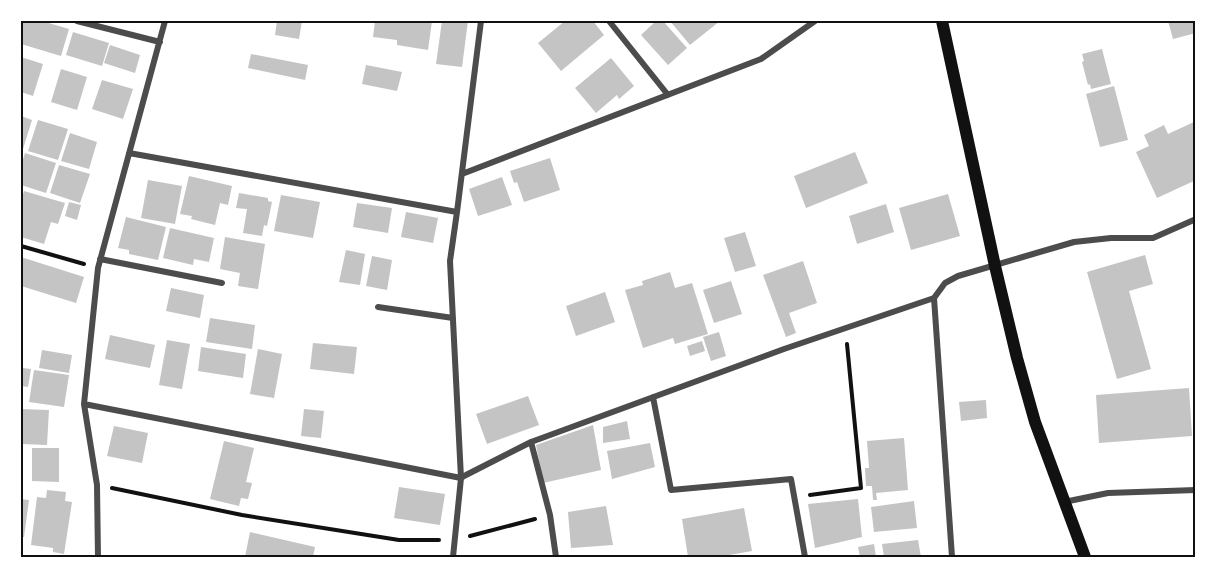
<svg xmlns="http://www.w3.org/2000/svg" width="1217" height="578" viewBox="0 0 1217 578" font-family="Poppins,sans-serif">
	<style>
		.building { fill: #c4c4c4 }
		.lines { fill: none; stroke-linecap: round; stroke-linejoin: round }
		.path { stroke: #111; stroke-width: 4 }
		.minor { stroke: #4c4c4c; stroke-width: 6 }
		.secondary { stroke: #111; stroke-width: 12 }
		.neatline { fill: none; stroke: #111; stroke-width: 2 }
	</style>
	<rect width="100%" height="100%" fill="#fff"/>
	<path class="building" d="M22,21h20l27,8 -8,27 -40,-12z
		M277,21h25l-3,18 -24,-4z
		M375,21h57l-4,29 -31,-5v-5l-24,-3z
		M442,21h26l-6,46 -26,-3z
		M565,21h28l11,14 -43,36 -23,-28z
		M656,21h7l24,27 -19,17 -27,-30z
		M670,21h50l-30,24z
		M1168,21h28v12l-23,6z
		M73,32l36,11 -7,23 -36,-11z
		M110,45l30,10 -5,18 -31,-10z
		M1102,49l9,35 -20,5 -1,-5 -2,1 -6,-23 2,-1 -2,-7z
		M251,54l57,11 -3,15 -57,-12z
		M21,57l22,7 -10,32 -12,-4z
		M611,58l23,28 -15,13 -2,-4 -21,18 -21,-25z
		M366,65l36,7 -5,19 -35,-7z
		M61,69l26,8 -10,33 -26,-8z
		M102,80l31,9 -10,30 -31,-10z
		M1114,86l14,54 -28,7 -14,-53z
		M21,116l11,4 -9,29h-2z
		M38,120l30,9 -10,31 -30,-9z
		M1196,121v59l-39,18 -21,-46 13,-6 -5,-11 20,-10 4,9z
		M70,133l27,9 -8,27 -28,-8z
		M855,152l13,31 -62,25 -12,-32z
		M25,153l31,10 -10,30 -25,-8v-19z
		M550,158l10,32 -36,12 -7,-20 -3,1 -4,-12z
		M59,165l31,9 -10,29 -30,-10z
		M189,176l43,10 -4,19 -8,-2 -5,22 -24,-6 1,-3 -12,-2z
		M502,177l10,28 -34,11 -9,-27z
		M148,180l34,6 -7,38 -34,-6z
		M24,191l41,12 -7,21 -7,-2 -7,22 -23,-7v-36z
		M239,193l29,5v3l4,1 -5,24 -3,-1 -2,11 -19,-3 4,-24 -11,-1z
		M948,194l12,42 -49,14 -12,-42z
		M281,195l39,7 -7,36 -39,-7z
		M69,202l12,3 -4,15 -12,-4z
		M357,203l35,5 -4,25 -35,-6z
		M886,204l8,28 -37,12 -8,-28z
		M406,212l32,6 -5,25 -32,-6z
		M126,217l40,10 -8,33 -29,-6v-4l-11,-2z
		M170,228l44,10 -5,24 -15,-3 -1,6 -30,-7z
		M745,232l11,34 -21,6 -11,-34z
		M225,237l40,7 -7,45 -20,-3 2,-13 -20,-4z
		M346,250l19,4 -5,31 -21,-3z
		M1145,255l8,29 -24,7 22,78 -34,10 -30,-107z
		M372,256l20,4 -5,30 -21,-4z
		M21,257l63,20 -8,26 -55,-17z
		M803,261l14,42 -28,10 7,20 -10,4 -23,-62z
		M670,272l5,16 17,-5 16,51 -33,10 -2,-6 -30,10 -18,-58 18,-5 -1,-4z
		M731,281l11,33 -28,9 -11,-33z
		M171,288l33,7 -4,23 -34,-7z
		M605,292l10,30 -39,14 -10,-30z
		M210,318l45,7 -3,24 -46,-7z
		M719,332l7,24 -15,5 -8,-24z
		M110,335l45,10 -5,23 -45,-9z
		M167,340l23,4 -8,45 -23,-4z
		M702,341l3,10 -15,5 -3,-10z
		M313,343l44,4 -3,27 -44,-5z
		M201,347l45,7 -3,24 -45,-7z
		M258,349l24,5 -8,44 -24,-4z
		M42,350l30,5 -3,18 -30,-5z
		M23,368l8,1 -3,18 -7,-1z
		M34,370l35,5 -5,32 -35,-5z
		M1189,388l3,48 -93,7 -3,-48z
		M528,396l11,29 -52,19 -11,-30z
		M986,400l1,18 -26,3 -2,-19z
		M21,409l28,1 -2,35 -26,-1z
		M304,409l20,2 -3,27 -20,-2z
		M627,421l3,18 -27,4v-16z
		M593,425l8,45 -58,13 -7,-38z
		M114,426l34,7 -6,30 -35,-7z
		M904,438l4,52 -32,3 1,7h-4l-1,-14h-6l-1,-18h4l-2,-27z
		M224,441l30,7 -8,34 6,1 -4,16 -7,-1 -2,8 -29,-7z
		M650,443l5,24 -43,12 -5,-28z
		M32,448h27v34l-27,-1z
		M399,487l46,7 -5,31 -46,-7z
		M47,490l19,2 -1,9 7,1 -8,52 -11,-2v-4l-22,-3 6,-48 9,1z
		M21,499l8,1 -5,37h-3z
		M858,499l4,38 -47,11 -7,-44z
		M914,501l3,27 -43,4 -3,-25z
		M606,506l7,39 -42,3 -3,-36z
		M744,508l8,43 -34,6h-30l-6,-38z
		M250,532l65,15 -2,10h-68z
		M918,540l3,17h-37l-2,-13z
		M874,544l2,13h-16l-2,-10z"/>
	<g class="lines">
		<path class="path" d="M21,246l63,18
			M112,488l130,27 157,25h40
			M810,495l51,-7 -14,-144
			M470,536l65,-17"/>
		<path class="minor" d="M77,21l83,21
			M609,21l59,74
			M129,153l328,59
			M462,174l299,-115 54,-38
			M100,259l122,24
			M934,298l18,259
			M378,307l75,11
			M653,397l18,93 120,-11 14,78
			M84,404l377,74 5,-3 65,-33 253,-93 150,-51 11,-15 13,-7 116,-34 37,-4h42l43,-19
			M531,442l19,73 6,42
			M1064,502l44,-9 88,-3
			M98,557l-1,-72 -13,-81 14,-136 67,-247
			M453,557l8,-79 -11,-217 7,-49 24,-191"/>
		<path class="secondary" d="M942,21l53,245 22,92 18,64 50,135"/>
	</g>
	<rect width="1217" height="578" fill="none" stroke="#ffffff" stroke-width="45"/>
	<rect x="22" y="22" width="1172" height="534" class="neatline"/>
</svg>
